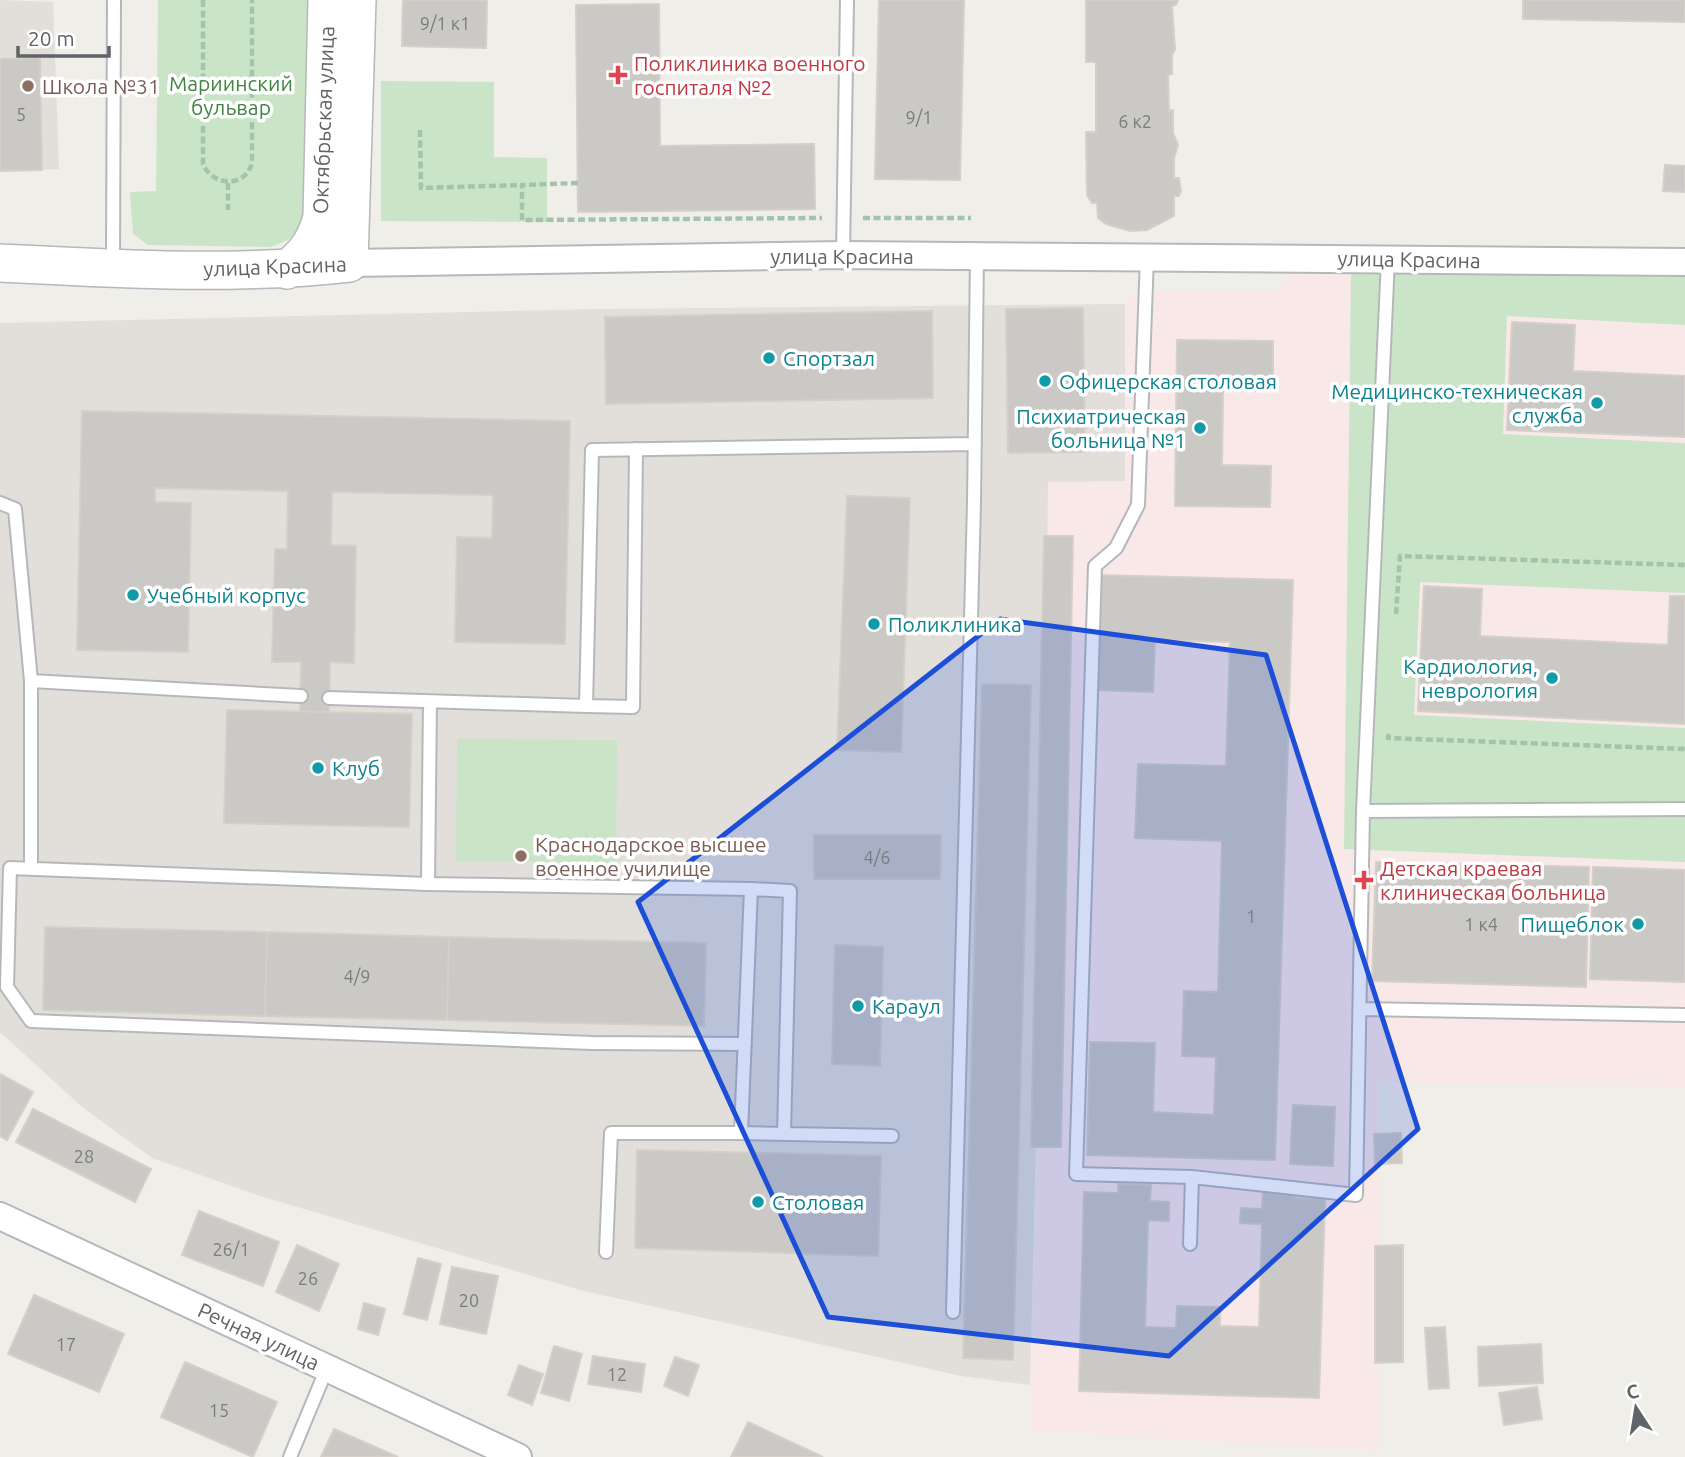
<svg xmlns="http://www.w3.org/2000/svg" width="1685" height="1457" viewBox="0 0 1685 1457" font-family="Ubuntu,sans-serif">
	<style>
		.education { fill: #e2dfda }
		.medical { fill: #f9e8e8 }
		.green { fill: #cae4c8 }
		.building { fill: #cbc9c5; stroke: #d4cfc7; stroke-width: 2 }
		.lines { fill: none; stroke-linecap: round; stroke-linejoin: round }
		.lane-casing { stroke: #b5b8bb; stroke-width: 16 }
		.street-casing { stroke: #b5b8bb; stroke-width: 30 }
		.secondary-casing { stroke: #b4b7bb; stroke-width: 40 }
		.path { stroke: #a2c4aa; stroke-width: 4.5; stroke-dasharray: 7 3.5; stroke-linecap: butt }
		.lane { stroke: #fff; stroke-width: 12 }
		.street { stroke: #fff; stroke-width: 26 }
		.secondary { stroke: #fff; stroke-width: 37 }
		.marked { fill: #1d4ed8; fill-opacity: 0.2; stroke: #1d4ed8; stroke-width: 5; stroke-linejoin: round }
		.health-dot { fill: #e0444e; stroke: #fff; stroke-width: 2.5 }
		.education-dot { fill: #8d6e63; stroke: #fff; stroke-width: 2.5 }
		.culture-dot { fill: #0f9aa8; stroke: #fff; stroke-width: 2.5 }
		.labels { text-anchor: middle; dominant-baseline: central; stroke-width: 7; stroke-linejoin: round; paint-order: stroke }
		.number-label { font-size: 18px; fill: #7b7c7e }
		.health-label { font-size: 21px; fill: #be3a42; stroke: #fff; text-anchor: start }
		.park-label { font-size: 21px; fill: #428442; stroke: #fff }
		.education-label { font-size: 21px; fill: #785e54; stroke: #fff; text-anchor: start }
		.street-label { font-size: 21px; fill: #606367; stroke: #fff }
		.culture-label { font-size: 21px; fill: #0d838f; stroke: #fff; text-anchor: start }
	</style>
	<rect width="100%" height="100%" fill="#f0eee9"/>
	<path class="education" d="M0,0l53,2 6,167 -59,2z
		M1125,304v178h-77l-1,197 -17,706 -69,-9 -381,-86 -320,-94 -108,-38 -70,-51 -82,-75v-709l598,-14z"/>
	<path class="medical" d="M1298,264l387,8v815l-305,-5 -1,369 -348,-20 16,-752 1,-197 77,-1v-177l9,-12h143z"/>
	<path class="green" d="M158,0h149l-3,222 -16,18 -17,7 -123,-2 -15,-11 -3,-42 26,-1z
		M381,81l113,1v75l53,1v64l-166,-1z
		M1351,268l334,7v50l-178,-9 -4,118 182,9v150l-265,-11 -6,133 271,13v134l-341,-13z
		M457,739l160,1 -1,123 -160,-2z"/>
	<path class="building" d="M403,0h84l-1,48 -84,-2z
		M879,0h85l-4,180 -85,-1z
		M1086,0h92l-2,5 -4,1 3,43 -3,6v19l-4,1 1,36 4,-1v23l5,12 -4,13v20h5l2,13 -2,5h-5v20l-27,14 -17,1 -24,-7 -8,-6 -1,-15h-5l-5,-8 -1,-63h10v-70h-10z
		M1523,0h162v22l-162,-3z
		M659,4l1,142 154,-2 1,65 -237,3 -2,-207z
		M40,58l2,112 -42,1v-112z
		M1665,165l20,1v26l-22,-1z
		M1083,308l2,144 -77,1 -2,-144z
		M932,311l1,87 -327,6 -1,-87z
		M1512,322l63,3 -2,46 112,5v61l-178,-7z
		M1177,340l96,1v50l-50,-1 -1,75 49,1 -1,41 -95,-1z
		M82,411l488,10 -5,223 -110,-2 2,-105 35,1 1,-43 -161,-3 -1,53 25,1 -2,117 -24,-1 -1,50h-29l1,-50h-29l3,-113h12l1,-58 -133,-3v14l36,1 -3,149 -111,-2z
		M847,496l63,2 -9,254 -64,-2z
		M1044,536h29l-12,611h-30z
		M1097,575l196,5 -18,580 -188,-5 3,-113 65,1 -2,69 61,3 2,-58 -34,-1 2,-65 34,1 4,-151 -87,-3 3,-74 88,2 4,-124 -75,-2 -2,52 -60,-2z
		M1424,586l58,3 -2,47 188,9 2,-49h15v128l-267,-13z
		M982,684l49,1 -18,675 -50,-2z
		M227,710l185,4 -3,113 -185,-4z
		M814,835h127l-1,44h-126z
		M1376,862l213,5 -3,120 -214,-6z
		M1593,867l92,3v112l-95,-3z
		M45,927l222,5 -2,84 -222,-6z
		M267,932l182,5 -2,83 -182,-4z
		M449,937l257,6 -2,83 -257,-6z
		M835,945l48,2 -3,119 -48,-2z
		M0,1074l33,18 -26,48 -7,-4z
		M1293,1105l42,2 -2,59 -43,-2z
		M33,1109l118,60 -16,33 -119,-60z
		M1401,1133l1,30 -27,1 -1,-30z
		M637,1150l244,6 -3,100 -243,-8z
		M1118,1184l33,1 -1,16 19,1v19l-21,-1 -3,107 31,1 1,-22 43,1v19l39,1 3,-103 -22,-1 1,-15 21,1 1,-19 34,1 -1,7 29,1 -6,199 -240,-7 5,-199 34,1z
		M199,1211l80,31 -16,44 -81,-31z
		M297,1245l42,19 -20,47 -43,-19z
		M1403,1245v117l-28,1v-117z
		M418,1258l23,6 -14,56 -23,-6z
		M452,1267l46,9 -12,58 -46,-10z
		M34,1295l90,39 -25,58 -91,-38z
		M364,1303l21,6 -7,26 -20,-6z
		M1445,1327l4,61 -20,1 -4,-61z
		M1541,1344l2,39 -64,3 -1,-39z
		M554,1346l28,8 -13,47 -28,-8z
		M593,1356l52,8 -4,28 -53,-8z
		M675,1357l24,8 -11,31 -24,-10z
		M185,1362l92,40 -24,55 -92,-40z
		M519,1365l24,9 -11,31 -24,-10z
		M1537,1387l5,32 -38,6 -5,-32z
		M748,1422l75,35h-92z
		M334,1429l64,28h-77z"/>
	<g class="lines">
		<g class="lane-casing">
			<path id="lane" d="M843,255l4,-255
				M1147,256l-9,249 -22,43 -21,18 -19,608 116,3 164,18 7,-384 25,-552
				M113,265l1,-265
				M0,503l15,6 16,172 270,15
				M31,681v188
				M329,698l257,8 6,-256 383,-6
				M586,706l47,1 3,-258
				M1363,811l322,-2
				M428,884l2,-182
				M751,889l39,2 -6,243
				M1362,1009l323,6
				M745,1044l-153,-1 -561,-22 -24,-34 3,-119 418,16 323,5 -10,244 151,3
				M1190,1244l2,-67
				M606,1252l5,-119h130
				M953,1312l21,-809 3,-248
				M290,1457l37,-89"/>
		</g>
		<g class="street-casing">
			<path id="street" d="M349,263l494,-8 842,7
				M0,1216l518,241"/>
		</g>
		<g class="secondary-casing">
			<path id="secondary" d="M0,263c116,6 233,13 349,0l8,-263
				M287,270c19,-16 29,-29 35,-53l5,-217"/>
		</g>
		<path class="path" d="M203,0v164c9,23 44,24 49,-2v-162
			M420,130l1,58 101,-3
			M228,183v27
			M578,183l-56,2v35l300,-2
			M863,218h108
			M1396,614l4,-58 285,9
			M1389,734l-1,4 297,11"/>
		<use href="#lane" class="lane"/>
		<use href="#street" class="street"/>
		<use href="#secondary" class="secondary"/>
	</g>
	<path class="marked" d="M1000,619l266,36 152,474 -249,227 -341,-39 -190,-415z"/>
	<g class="health-dot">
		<path d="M614.5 64.5h7v7h7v7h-7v7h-7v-7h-7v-7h7z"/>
		<path d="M1360.5 869.5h7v7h7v7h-7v7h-7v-7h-7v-7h7z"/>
	</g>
	<g class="education-dot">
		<circle cx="28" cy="86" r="7"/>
		<circle cx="521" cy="856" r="7"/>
	</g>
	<g class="culture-dot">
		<circle cx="769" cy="358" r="7"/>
		<circle cx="1045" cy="381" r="7"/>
		<circle cx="1597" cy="403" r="7"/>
		<circle cx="1200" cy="428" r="7"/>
		<circle cx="133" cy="595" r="7"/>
		<circle cx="874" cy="624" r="7"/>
		<circle cx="1552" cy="678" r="7"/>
		<circle cx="318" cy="768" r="7"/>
		<circle cx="1638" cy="924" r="7"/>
		<circle cx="858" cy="1006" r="7"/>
		<circle cx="758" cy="1202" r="7"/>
	</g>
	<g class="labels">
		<g class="number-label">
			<text x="445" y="23">9/1 к1</text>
			<text x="21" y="114">5</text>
			<text x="919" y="117">9/1</text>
			<text x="1135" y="121">6 к2</text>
			<text x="877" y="857">4/6</text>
			<text x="1251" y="916">1</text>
			<text x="1481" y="924">1 к4</text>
			<text x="357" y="976">4/9</text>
			<text x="84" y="1156">28</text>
			<text x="231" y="1249">26/1</text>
			<text x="308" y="1278">26</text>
			<text x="469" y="1300">20</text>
			<text x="66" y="1344">17</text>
			<text x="617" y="1374">12</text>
			<text x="219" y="1410">15</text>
		</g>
		<g class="health-label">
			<text x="634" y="63">Поликлиника военного<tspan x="634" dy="24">госпиталя №2</tspan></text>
			<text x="1380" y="868">Детская краевая<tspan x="1380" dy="24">клиническая больница</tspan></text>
		</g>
		<g class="park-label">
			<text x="231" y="83">Мариинский<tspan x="231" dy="24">бульвар</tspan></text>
		</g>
		<g class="education-label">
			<text x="42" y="86">Школа №31</text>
			<text x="535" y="844">Краснодарское высшее<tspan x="535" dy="24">военное училище</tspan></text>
		</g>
		<g class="street-label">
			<text transform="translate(323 120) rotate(-88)">Октябрьская улица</text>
			<text x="842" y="256">улица Красина</text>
			<text transform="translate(1409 259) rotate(1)">улица Красина</text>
			<text transform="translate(275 266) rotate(-2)">улица Красина</text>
			<text transform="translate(259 1336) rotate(25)">Речная улица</text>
		</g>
		<g class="culture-label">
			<text x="783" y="358">Спортзал</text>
			<text x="1059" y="381">Офицерская столовая</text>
			<text x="1583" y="391" text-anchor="end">Медицинско-техническая<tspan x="1583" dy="24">служба</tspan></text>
			<text x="1186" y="416" text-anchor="end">Психиатрическая<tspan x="1186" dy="24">больница №1</tspan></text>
			<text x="147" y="595">Учебный корпус</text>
			<text x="888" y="624">Поликлиника</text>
			<text x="1538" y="666" text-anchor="end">Кардиология,<tspan x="1538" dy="24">неврология</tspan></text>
			<text x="332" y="768">Клуб</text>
			<text x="1624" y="924" text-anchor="end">Пищеблок</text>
			<text x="872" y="1006">Караул</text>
			<text x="772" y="1202">Столовая</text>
		</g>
	</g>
	<g transform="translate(1636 1408) rotate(348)" stroke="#ffffff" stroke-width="5" paint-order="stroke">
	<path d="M0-5L12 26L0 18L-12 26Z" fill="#606367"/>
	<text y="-10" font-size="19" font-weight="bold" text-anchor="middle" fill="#606367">С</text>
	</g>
	<path d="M18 46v10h91v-10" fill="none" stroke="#606367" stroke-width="3.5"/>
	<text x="28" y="46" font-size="21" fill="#606367" stroke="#ffffff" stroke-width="5" paint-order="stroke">20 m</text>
</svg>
